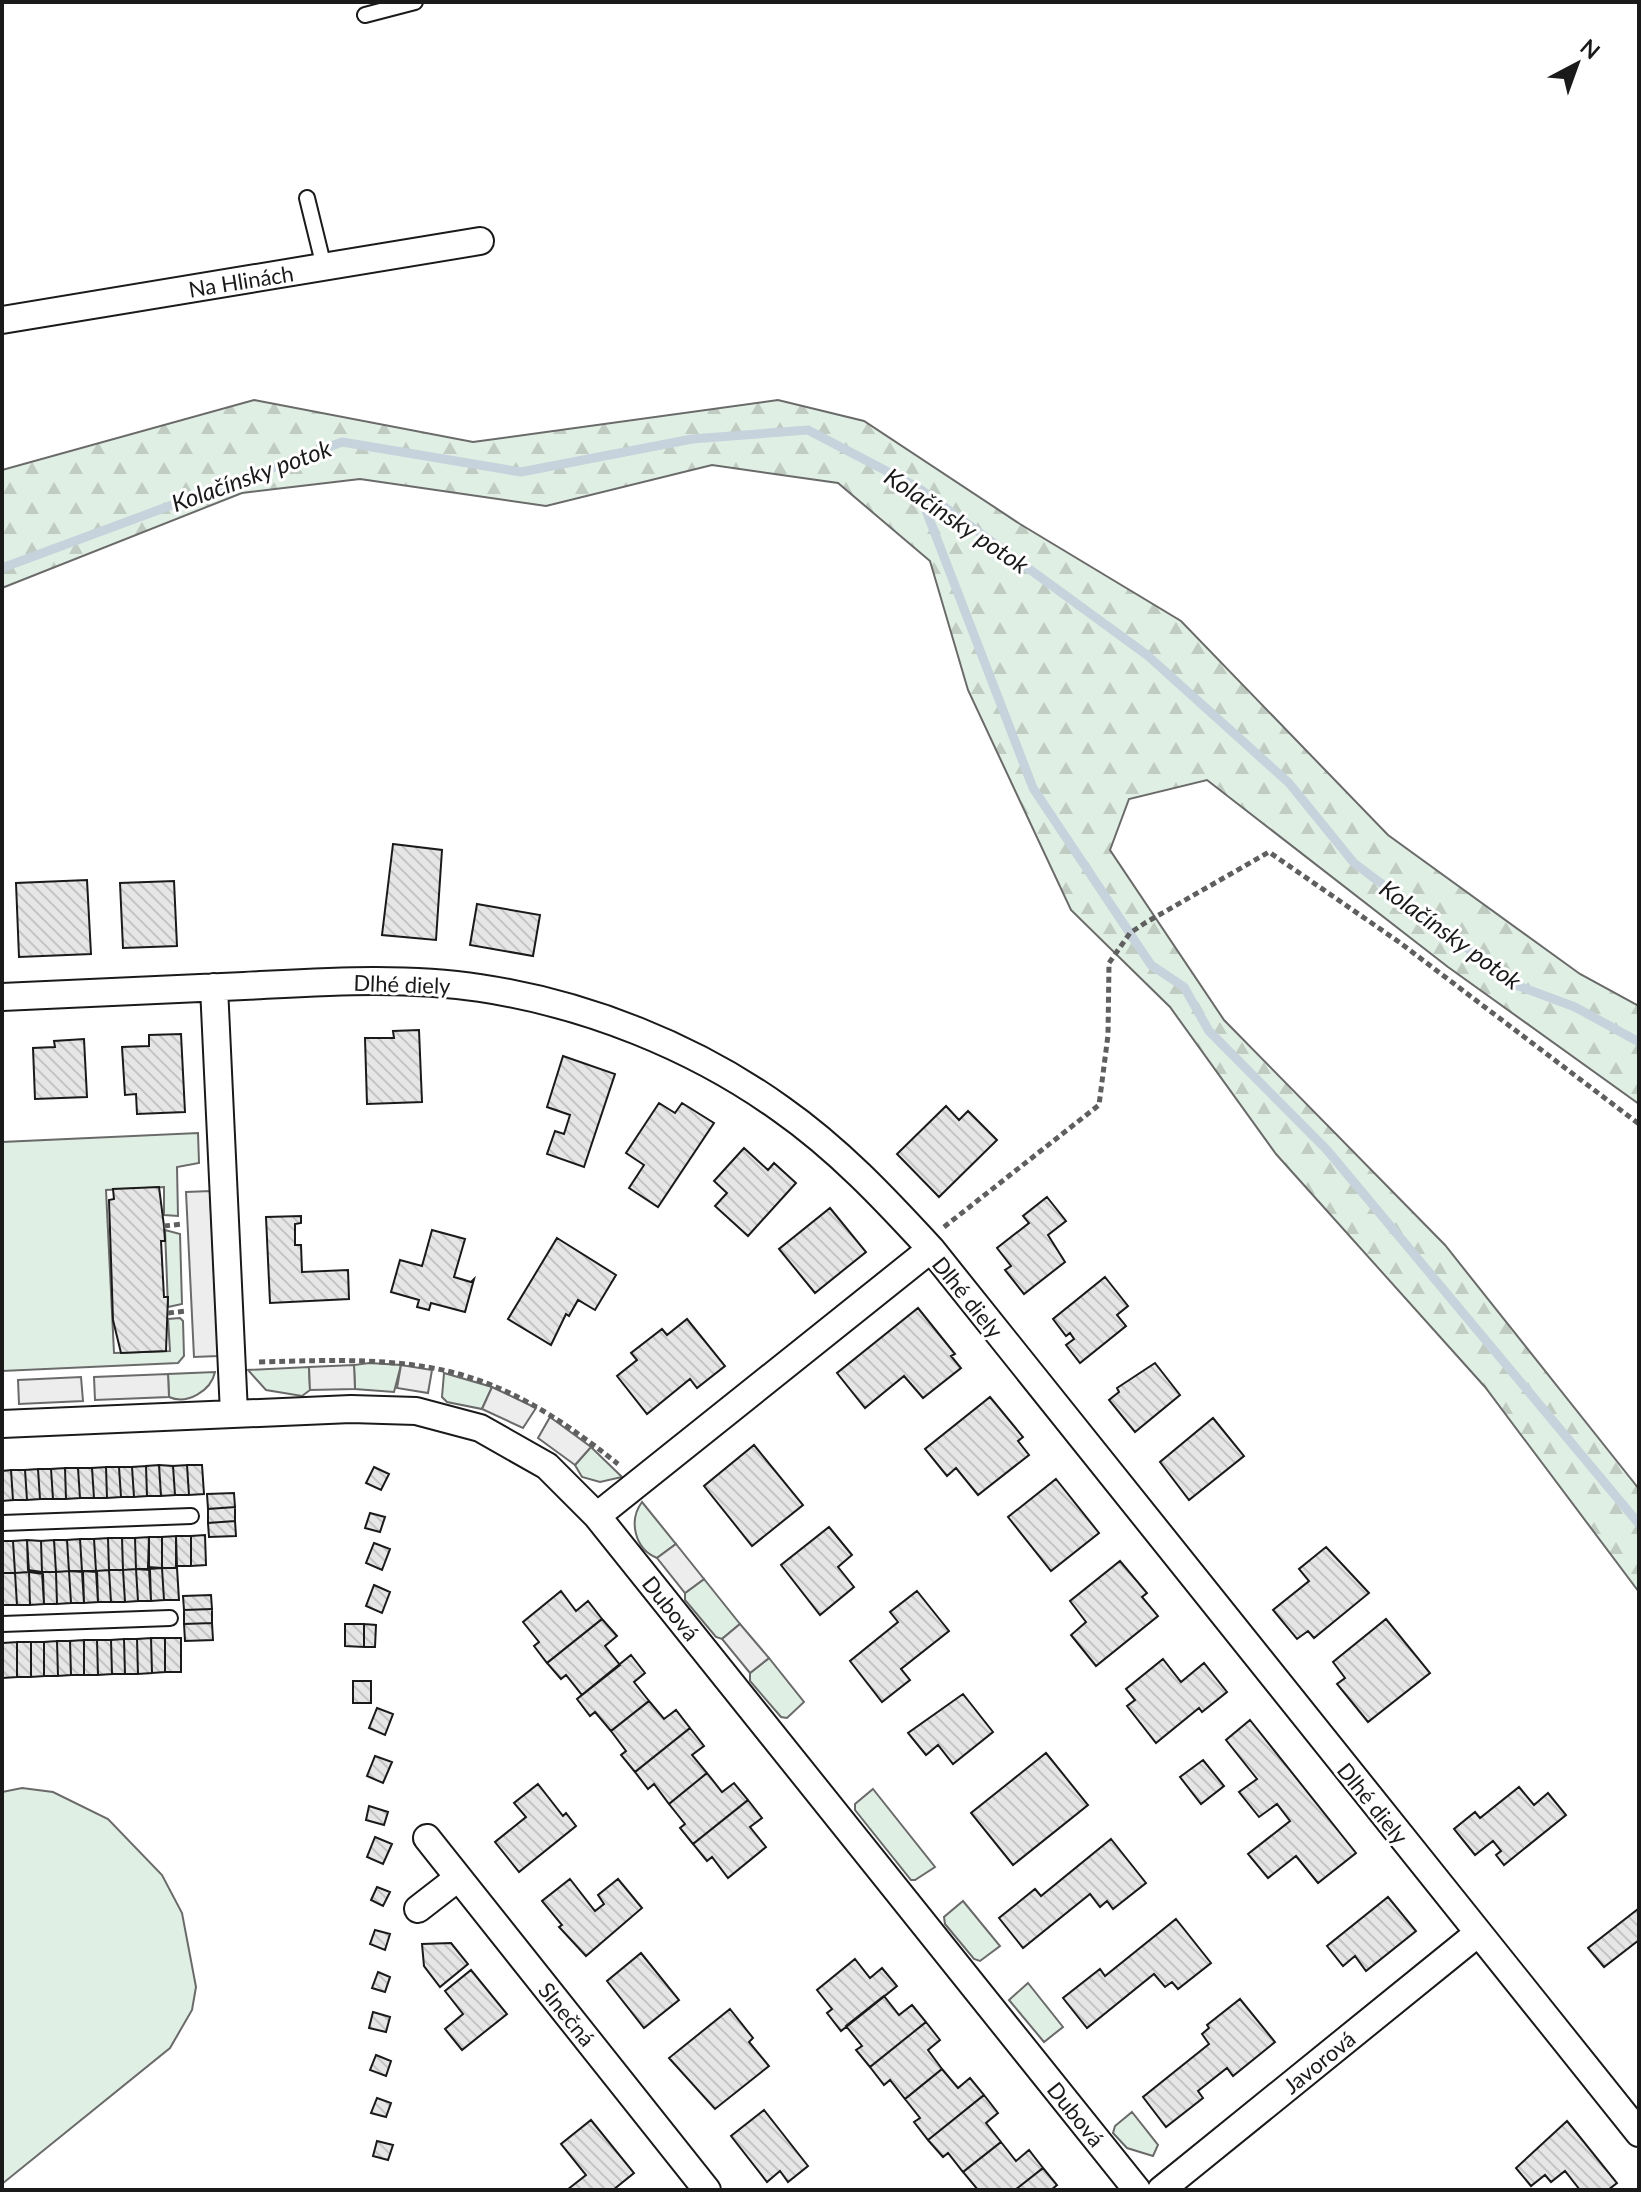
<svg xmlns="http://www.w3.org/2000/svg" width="1641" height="2192" viewBox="0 0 1641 2192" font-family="Lato,sans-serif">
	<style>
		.green { fill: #e0efe3; stroke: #6a6a6a; stroke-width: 2 }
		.forest { fill: url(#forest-firs); stroke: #6a6a6a; stroke-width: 2 }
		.parking { fill: #ededed; stroke: #6a6a6a; stroke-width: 2 }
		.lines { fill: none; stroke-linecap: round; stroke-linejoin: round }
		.stream { stroke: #c6d2dc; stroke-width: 9 }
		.building { fill: url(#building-back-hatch); stroke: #1a1a1a; stroke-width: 2 }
		.service-casing { stroke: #1a1a1a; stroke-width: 18 }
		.minor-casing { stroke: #1a1a1a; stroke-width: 30 }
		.path { stroke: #5f5f5f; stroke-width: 5; stroke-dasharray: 6 4; stroke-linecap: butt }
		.service { stroke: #fff; stroke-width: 14 }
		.minor { stroke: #fff; stroke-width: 26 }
		.labels { text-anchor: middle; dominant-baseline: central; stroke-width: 6; stroke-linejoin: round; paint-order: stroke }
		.street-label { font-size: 22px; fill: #1a1a1a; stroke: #fff }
		.water-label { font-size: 24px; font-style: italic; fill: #1a1a1a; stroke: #fff }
	</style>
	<defs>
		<pattern id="forest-firs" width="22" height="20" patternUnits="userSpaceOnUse" patternTransform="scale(2)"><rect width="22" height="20" fill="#e0efe3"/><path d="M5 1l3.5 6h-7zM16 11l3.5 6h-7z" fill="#c0ccc2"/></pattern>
		<pattern id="building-back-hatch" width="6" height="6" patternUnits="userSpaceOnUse" patternTransform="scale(2)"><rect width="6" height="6" fill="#e6e6e6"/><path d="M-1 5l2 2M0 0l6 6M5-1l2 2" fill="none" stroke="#c5c5c5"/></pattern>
	</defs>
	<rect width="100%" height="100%" fill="#fff"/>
	<path class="green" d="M198,1133l1,30 -22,4 1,49 -14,-1v-28l-58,3 8,163 56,-2 -2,-32 12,-1 3,3 1,35 -6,7 -176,8v-229z
		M165,1230l15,4 2,70 -14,3z
		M369,1363l32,2 -7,27 -39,-3 -1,-24z
		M309,1367l1,23 -8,6 -36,-6 -18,-20z
		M215,1372c-4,19 -28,33 -46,25l-1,-23z
		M444,1373l48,14 -10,22 -35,-7 -5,-5z
		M591,1447l31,30 -22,5 -18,-5 -7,-12z
		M642,1502l34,42 -19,14c-22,-9 -29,-37 -15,-56z
		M704,1579l36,45 -18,15 -6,-2 -31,-37v-7z
		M769,1658l35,44 -17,16 -6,-1 -31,-36v-8z
		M22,1788l31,4 55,27 54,56 20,38 14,74 -4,23 -22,38 -168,136v-392z
		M873,1789l62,78 -20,13h-4l-56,-70v-6z
		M963,1901l37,45 -20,15 -6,-2 -29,-35 -1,-7z
		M1028,1983l35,44 -19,15 -35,-42z
		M1132,2112l26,33 -5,11 -26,-8 -14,-15 2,-7z"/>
	<path class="forest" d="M254,400l219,42 305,-42 86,21 156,103 161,97 207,214 192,139 59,32v98l-191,-137 -241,-187 -78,19 -19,51 114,170 221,225 194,244v103l-154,-205 -209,-233 -106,-147 -99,-97 -103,-220 -38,-129 -92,-78 -126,-18 -166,41 -186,-27 -118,14 -240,95v-118z"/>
	<path class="parking" d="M210,1191l8,165 -24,1 -8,-165z
		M354,1365l1,24 -45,1 -1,-23z
		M401,1365l31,5 -4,23 -31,-5z
		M168,1374l1,23 -74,3 -1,-23z
		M81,1377l2,24 -64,3 -1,-24z
		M492,1387l44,21 -13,20 -41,-19z
		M550,1417l41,30 -16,18 -37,-27z
		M676,1544l28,35 -19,14 -28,-35z
		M740,1624l29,34 -19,15 -28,-34z"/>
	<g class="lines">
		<path class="stream" d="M917,487l116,301 118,177 33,22 25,44 118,119 312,374
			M2,568l340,-126 179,30 171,-33 116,-9 109,57 230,168 142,128 65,80 162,122 59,22 64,35"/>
	</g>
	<path class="building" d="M393,844l49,6 -6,90 -54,-5z
		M87,880l4,74 -72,3 -3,-74z
		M174,881l3,65 -54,2 -3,-65z
		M477,904l63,11 -7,41 -63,-11z
		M419,1030l3,72 -55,2 -2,-66h29l-1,-7z
		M181,1034l4,78 -48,2 -1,-20 -11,1 -3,-48 27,-1v-11z
		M84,1039l3,58 -52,2 -2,-51 22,-1 -1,-6z
		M563,1056l52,18 -31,93 -37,-13 8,-23 9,3 6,-19 -23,-8z
		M659,1103l16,10 7,-10 32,20 -56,84 -29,-19 15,-23 -18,-12z
		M946,1106l13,14 9,-9 29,29 -58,57 -42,-43z
		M744,1148l24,22 6,-7 22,20 -48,53 -33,-30 12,-13 -13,-12z
		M159,1187l5,39 1,15h-4l3,56h4l-2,54 -45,2 -8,-33 -4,-120 5,-1 -1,-10z
		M1047,1197l19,24 -18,14 17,27 -41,32 -19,-24 6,-4 -14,-18 32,-25 -6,-7z
		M830,1208l36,44 -51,41 -36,-44z
		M301,1216v7l-6,1v21h6l1,27 46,-2 1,29 -79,4 -4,-86z
		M432,1230l33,9 -11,38 17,5 3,-3 -9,33 -34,-9 -2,7 -12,-3 2,-7 -28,-8 9,-32 22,6z
		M557,1238l59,37 -21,35 -17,-10 -9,16 -3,-2 -15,31 -43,-26z
		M1105,1277l23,29 -11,9 9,11 -46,37 -14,-18 8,-6 -4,-6 -4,3 -13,-17z
		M918,1308l37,46 -4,2 10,12 -38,30 -19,-22 -39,32 -28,-35z
		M687,1319l38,47 -28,22 -7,-9 -43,35 -30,-38 20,-16 -6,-7 31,-24 5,6z
		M1155,1363l25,32 -45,37 -26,-32 10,-8 -2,-4z
		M990,1397l33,40 -5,4 11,14 -51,40 -22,-27 -9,8 -22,-27z
		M1213,1418l31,38 -55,44 -29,-38z
		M754,1445l49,60 -51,41 -48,-60z
		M159,1465l2,31h-14l-1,-30z
		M159,1465l14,1 2,29 -14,1z
		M187,1465l2,30h-14l-2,-29z
		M187,1465h15l2,29 -15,1z
		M146,1466l1,30 -13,1 -2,-30z
		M106,1467l1,31h-13l-2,-30z
		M106,1467h13l2,30 -14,1z
		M119,1467h13l2,30h-13z
		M374,1467l15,7 -8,16 -15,-7z
		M65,1468h13l2,30 -14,1z
		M65,1468l1,31h-13l-2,-30z
		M78,1468h14l2,30h-14z
		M38,1469h13l2,30h-13z
		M38,1469l2,30 -13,1 -2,-30z
		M11,1470h14l2,30h-14z
		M11,1470l2,30 -11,1v-30z
		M1056,1479l43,54 -48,38 -43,-54z
		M234,1493l1,14 -27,2 -1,-15z
		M235,1507v14l-27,2v-14z
		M370,1513l15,4 -5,15 -15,-4z
		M235,1521l1,15 -27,1 -1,-14z
		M829,1527l23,28 -14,12 16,20 -34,28 -39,-50z
		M205,1535l1,30 -15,1v-30z
		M176,1536h15v30h-15z
		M176,1536l1,32h-15v-31z
		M149,1537h13v31l-14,-1z
		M149,1537v32h-13l-1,-31z
		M108,1538h14l1,32h-14z
		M108,1538l1,32 -13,1 -2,-32z
		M122,1538h13l1,31 -13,1z
		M80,1539l2,32h-13l-2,-31z
		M80,1539h14l2,32h-14z
		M27,1540l14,1 1,31 -14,-2z
		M27,1540l2,32 -14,1 -2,-32z
		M54,1540h13l2,31 -13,1z
		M54,1540l2,32h-14l-1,-31z
		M2,1541h11l2,32h-13z
		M374,1543l16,6 -8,21 -16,-7z
		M1326,1547l43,46 -55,45 -6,-7 -11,8 -24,-29 36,-29 -10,-12z
		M1120,1561l27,32 -5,4 16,19 -62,50 -25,-31 15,-13 -16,-21z
		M162,1568l2,32 -13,1 -2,-32z
		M162,1568h15l2,32h-15z
		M136,1569l2,32 -13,1 -2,-32z
		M136,1569l14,1 1,31h-13z
		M109,1570l2,32h-13l-2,-31z
		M109,1570h14l2,32h-14z
		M69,1571l2,32 -14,1 -1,-32z
		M69,1571l14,1 1,31h-13z
		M82,1571l15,1 1,30 -14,1z
		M29,1572l1,33h-13l-2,-32z
		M29,1572l14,2 1,30 -14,1z
		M42,1572h14l1,32h-13z
		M2,1573h13l2,32h-15z
		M374,1585l16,7 -8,21 -16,-7z
		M561,1591l15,20 12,-10 14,18 -55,44 -13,-17 5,-4 -16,-20z
		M917,1591l32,40 -48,38 9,11 -28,22 -32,-41 48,-39 -8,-10z
		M211,1595l1,14 -28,1 -1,-14z
		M212,1609v14l-28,1v-14z
		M602,1619l15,17 -12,10 15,19 -38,30 -16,-20 -5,4 -14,-16z
		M1386,1619l44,54 -62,49 -31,-38 8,-6 -12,-16z
		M212,1623l1,17 -28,1 -1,-17z
		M345,1624h19v23l-19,-1z
		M364,1624l12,1 -1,22h-11z
		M151,1638h14v34l-13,1z
		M151,1638l1,35 -14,1 -1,-35z
		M165,1638h16v34h-16z
		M124,1639l1,35h-13l-1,-34z
		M124,1639h13l1,35h-13z
		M84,1640h13l1,35h-14z
		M84,1640v35h-13l-1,-34z
		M97,1640h14l1,34 -14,1z
		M57,1641h13l1,34 -13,1z
		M57,1641l1,35h-14v-34z
		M17,1642h14v35h-14z
		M17,1642v35l-14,1v-35z
		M31,1642h13v34l-13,1z
		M631,1655l14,18 -11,9 15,19 -38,30 -16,-19 -5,4 -13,-17z
		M1163,1659l18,23 23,-19 23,29 -25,20 -3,-4 -43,35 -29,-37 8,-6 -9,-11z
		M353,1681h18v22h-18z
		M963,1694l30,38 -40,32 -15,-19 -12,10 -18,-22z
		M649,1701l15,18 12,-9 14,18 -55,44 -14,-17 5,-4 -15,-20z
		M377,1708l16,6 -8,21 -16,-7z
		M1250,1720l106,133 -38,30 -22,-27 -28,22 -20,-24 42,-33 -13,-17 -18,13 -20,-25 18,-13 -31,-39z
		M690,1728l14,18 -12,9 15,18 -38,31 -15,-20 -6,5 -13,-17z
		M1046,1753l42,52 -75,60 -42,-52z
		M375,1756l17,6 -9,21 -16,-7z
		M1203,1760l21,26 -23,18 -21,-27z
		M707,1773l15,19 12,-9 14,17 -55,44 -13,-16 5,-4 -16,-20z
		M538,1784l25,32 3,-3 10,13 -57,46 -24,-30 31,-25 -12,-14z
		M1519,1787l15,18 14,-12 18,22 -62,50 -8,-10 5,-4 -8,-10 -18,14 -21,-26 21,-17 5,6z
		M748,1800l14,18 -12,9 16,20 -38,31 -16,-21 -5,4 -14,-17z
		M369,1806l19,6 -4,13 -18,-5z
		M375,1837l17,7 -9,20 -16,-7z
		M1111,1839l35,44 -33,26 -6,-8 -7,6 -10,-13 -67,54 -24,-30 36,-29 6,7z
		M570,1879l25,32 9,-7 -6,-9 20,-16 24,29 -56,48 -27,-29 3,-2 -20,-24z
		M377,1887l13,5 -7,14 -12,-6z
		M1388,1897l28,34 -50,40 -11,-15 -12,10 -16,-20z
		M1638,1909l1,31 -35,27 -16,-19z
		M1176,1919l35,44 -33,26 -6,-7 -7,5 -11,-13 -67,54 -24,-30 37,-29 5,7z
		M375,1930l15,4 -5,16 -15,-6z
		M451,1943l17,21 -28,23 -16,-21 -2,-22z
		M641,1953l38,47 -35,28 -37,-47z
		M855,1959l15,19 12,-10 15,18 -56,45 -14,-18 5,-4 -15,-19z
		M471,1970l36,44 -45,36 -17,-21 18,-15 -18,-23z
		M378,1972l12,5 -5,15 -13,-4z
		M884,1996l15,19 13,-10 14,17 -56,45 -14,-17 6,-4 -16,-20z
		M1240,1999l35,43 -42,34 -6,-8 -29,23 5,7 -37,29 -23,-30 66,-53 -7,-10 7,-6 -2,-3z
		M730,2009l23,29 -4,4 20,24 -54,43 -46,-51z
		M373,2012l17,5 -4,15 -17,-4z
		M926,2022l14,18 -12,10 14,19 -37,30 -15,-19 -6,5 -14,-18z
		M376,2055l15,6 -5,15 -16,-6z
		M942,2069l16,19 12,-10 14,17 -56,45 -14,-18 6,-4 -15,-19z
		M984,2095l14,18 -12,10 15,19 -38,30 -15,-19 -5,4 -15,-17z
		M377,2098l14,5 -5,14 -15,-4z
		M764,2110l44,56 -20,16 -8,-11 -13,11 -36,-46z
		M591,2120l43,53 -21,17h-46l19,-15 -25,-31z
		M1567,2121l50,62 -9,7h-28l-15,-19 -14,11 -6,-7 -14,11 -15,-18z
		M377,2141l16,4 -5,15 -15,-4z
		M1001,2142l15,19 13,-11 14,18 -28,22h-37l-15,-18z
		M1043,2168l14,17 -6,5h-36z"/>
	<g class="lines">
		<g class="service-casing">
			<path id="service" d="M365,15l50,-13
				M307,198l17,69
				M2,1523l189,-7
				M2,1624l168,-6"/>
		</g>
		<g class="minor-casing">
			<path id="minor" d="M2,320l478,-79
				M214,987l20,426
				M2,997c81,-4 161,-7 242,-11 78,-4 158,-10 236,2 106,16 213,58 301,121 57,40 103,89 150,140l708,884
				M2,1424l349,-15 65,2 64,17 67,38 50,50 540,674
				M597,1516l334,-267
				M427,1838l280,352
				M418,1909l40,-31
				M1161,2190l316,-256"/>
		</g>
		<path class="path" d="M164,1226l19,-2
			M944,1227l155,-122 9,-70 1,-72 21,-30 15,-10 124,-71 130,90 240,182
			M168,1313l19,-2
			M259,1362c162,-5 228,-3 359,102"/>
		<use href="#service" class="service"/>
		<use href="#minor" class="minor"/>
	</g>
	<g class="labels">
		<g class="street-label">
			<text transform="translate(241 281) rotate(-9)">Na Hlinách</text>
			<text transform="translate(402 984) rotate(2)">Dlhé diely</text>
			<text transform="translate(968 1297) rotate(51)">Dlhé diely</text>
			<text transform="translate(671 1608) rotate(51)">Dubová</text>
			<text transform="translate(1373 1803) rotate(51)">Dlhé diely</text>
			<text transform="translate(567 2014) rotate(51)">Slnečná</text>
			<text transform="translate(1319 2062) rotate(-39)">Javorová</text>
			<text transform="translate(1076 2114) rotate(51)">Dubová</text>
		</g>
		<g class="water-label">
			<text transform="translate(251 475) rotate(-20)">Kolačínsky potok</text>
			<text transform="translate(957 520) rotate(34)">Kolačínsky potok</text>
			<text transform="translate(1451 934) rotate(36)">Kolačínsky potok</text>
		</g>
	</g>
	<rect width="1641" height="2192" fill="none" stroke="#1a1a1a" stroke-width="8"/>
	<g transform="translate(1577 64) rotate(41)" stroke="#ffffff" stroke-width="6" paint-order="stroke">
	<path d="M0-6L14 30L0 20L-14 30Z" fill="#1a1a1a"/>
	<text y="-12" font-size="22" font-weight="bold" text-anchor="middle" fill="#1a1a1a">N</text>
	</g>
</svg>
